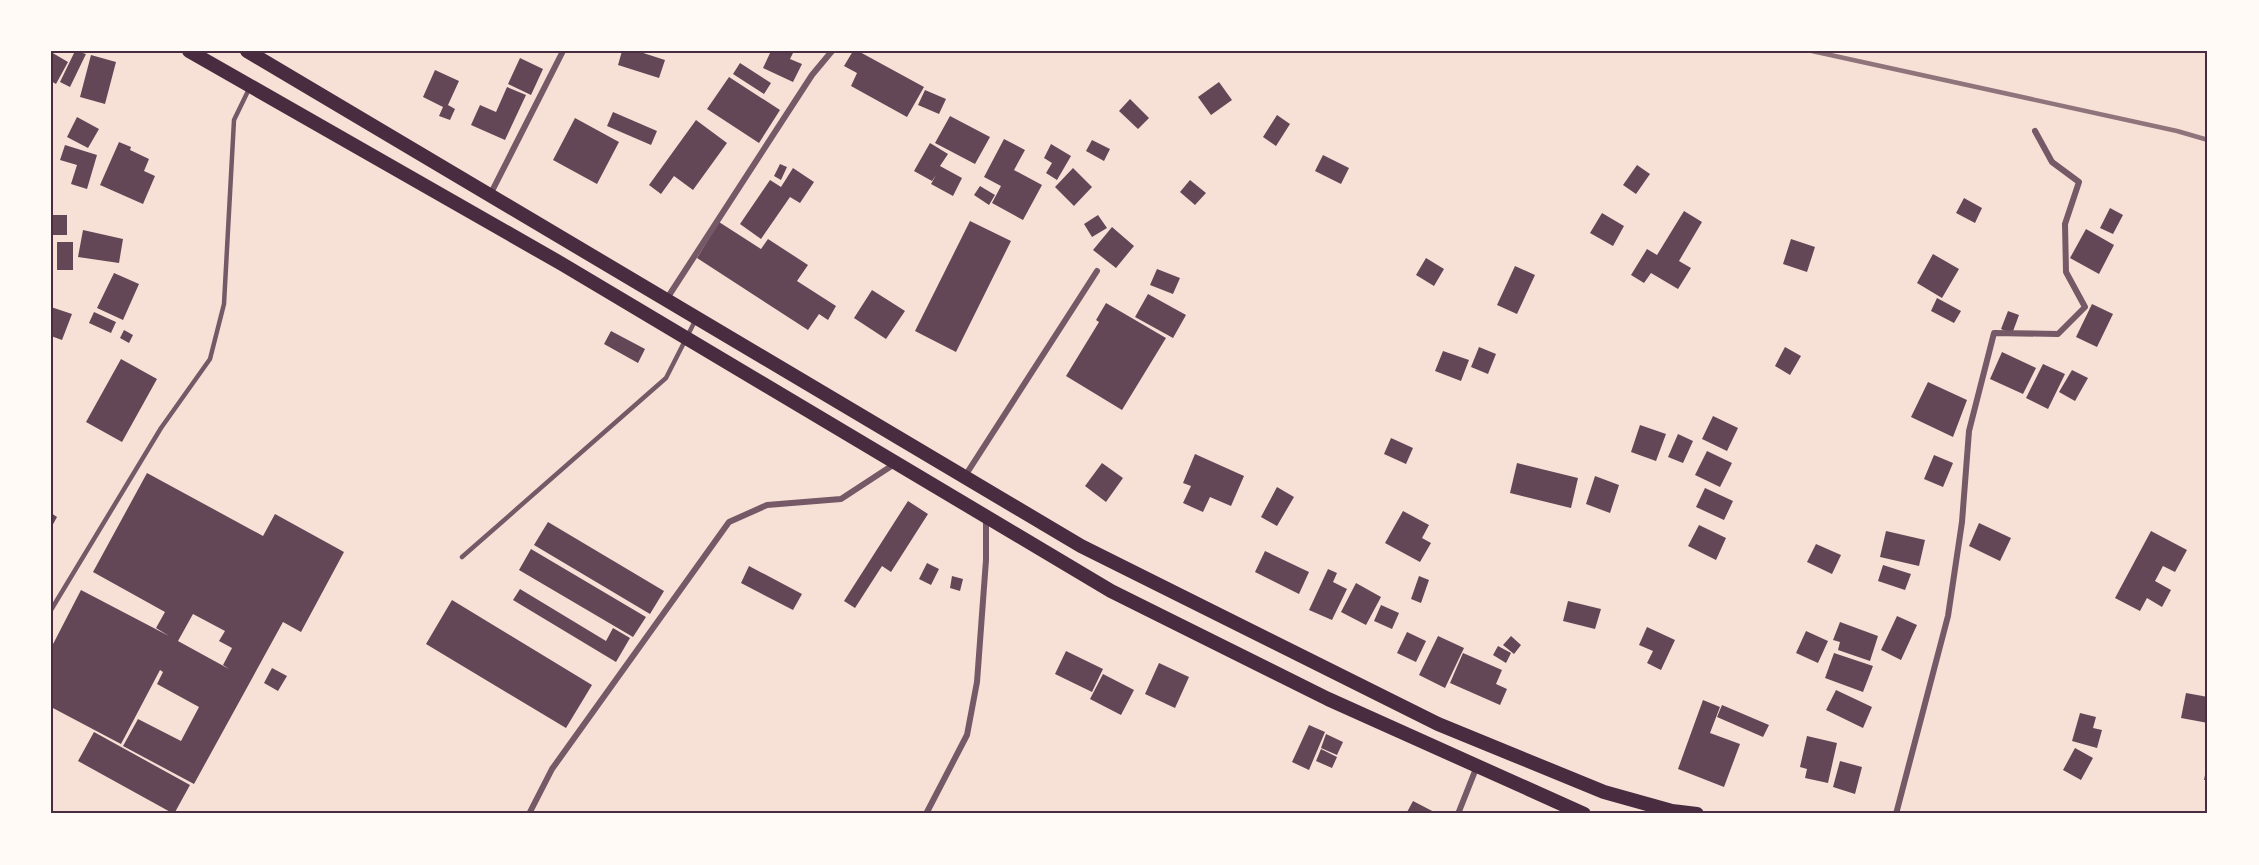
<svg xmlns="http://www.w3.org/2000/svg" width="2259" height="865" viewBox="0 0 2259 865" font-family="'Alegreya Sans',sans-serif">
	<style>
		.building { fill: #644757; fill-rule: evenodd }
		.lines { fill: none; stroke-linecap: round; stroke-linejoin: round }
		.service { stroke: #755966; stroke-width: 4.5 }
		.minor { stroke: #755966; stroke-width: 6 }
		.trunk { stroke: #4a2c40; stroke-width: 14 }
		.rail { stroke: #8f747c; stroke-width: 4.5 }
		.neatline { fill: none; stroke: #4a2c40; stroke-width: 2 }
	</style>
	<rect width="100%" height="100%" fill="#f7e1d7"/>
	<path class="building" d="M75,51l11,3 -16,33 -10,-5z
		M622,51h15l28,9 -6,18 -41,-13z
		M771,51h23l-4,8 12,5 -9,18 -30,-14z
		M853,51h5l66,36 -17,30 -56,-31 6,-13 -13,-7z
		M51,52l17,10 -12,22 -5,-3z
		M91,55l25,7 -11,42 -25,-7z
		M520,58l23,11 -12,26 -23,-11z
		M740,63l31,20 -7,11 -31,-20z
		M435,70l24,11 -11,24 7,4 -5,11 -11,-4 4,-9 -20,-10z
		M729,77l51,33 -21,33 -52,-34z
		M1219,82l13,18 -21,15 -13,-18z
		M507,87l19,8 -21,45 -34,-15 9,-20 16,7z
		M925,90l21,9 -7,15 -21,-9z
		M1130,99l19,19 -11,11 -19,-18z
		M613,112l44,19 -6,14 -44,-19z
		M1277,115l13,9 -14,22 -13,-9z
		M950,116l40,21 -15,27 -40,-21z
		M77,117l22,12 -11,19 -21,-11z
		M575,118l44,24 -22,42 -44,-24z
		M696,120l31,23 -34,47 -19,-14 -13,18 -12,-9z
		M1004,139l21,11 -11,20 28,15 -19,35 -31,-17 9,-17 -17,-9z
		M1092,140l18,9 -6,12 -18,-10z
		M119,142l12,5 -1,3 19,9 -5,12 11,5 -12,28 -43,-19z
		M930,143l18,11 -8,12 22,12 -9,18 -22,-12 5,-9 -4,6 -18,-10z
		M1051,144l20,12 -14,24 -11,-7 6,-10 -8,-5z
		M65,145l32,10 -10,34 -16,-5 6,-19 -17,-5z
		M1323,155l26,13 -8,16 -26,-13z
		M780,164l7,3 -6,13 -7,-4z
		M1637,165l13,9 -14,20 -13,-9z
		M793,168l21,14 -14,21 -10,-6 -29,42 -21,-15 30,-44 11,7z
		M1073,168l19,19 -18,19 -19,-19z
		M1190,180l16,13 -11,12 -15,-13z
		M980,186l15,9 -6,10 -15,-10z
		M1964,198l18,10 -7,15 -19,-10z
		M2110,208l13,7 -10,19 -13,-6z
		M1684,211l18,11 -23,39 12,7 -13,21 -27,-16 -7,10 -13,-8 16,-26 10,6z
		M1602,213l22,13 -11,20 -23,-13z
		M51,215h16v20h-16z
		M1098,215l9,13 -15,9 -8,-13z
		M970,221l41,20 -55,111 -41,-21z
		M719,222l42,27 7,-10 40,26 -11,16 39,25 -8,14 -9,-6 -11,16 -111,-72z
		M1112,227l22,19 -18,22 -23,-18z
		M2086,229l28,16 -15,29 -29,-16z
		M83,230l40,9 -4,24 -41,-6z
		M1791,239l24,8 -8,25 -24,-8z
		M57,242h16v28h-16z
		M1933,254l26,15 -17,29 -25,-15z
		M1426,258l18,11 -10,17 -18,-11z
		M1515,266l20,9 -18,39 -20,-9z
		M1157,269l23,9 -7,16 -23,-9z
		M114,273l25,11 -16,36 -26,-12z
		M872,290l33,21 -19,28 -32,-21z
		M1148,294l38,21 -13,23 -38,-21z
		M1937,298l24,13 -7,12 -23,-12z
		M1106,303l60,35 -44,72 -56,-34 33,-54 -3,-2z
		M2092,304l21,10 -16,33 -21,-10z
		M51,307l21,7 -10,26 -11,-4z
		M2008,311l11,4 -7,19 -11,-5z
		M94,312l22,10 -5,11 -22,-10z
		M124,330l9,5 -4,8 -9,-5z
		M611,331l34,18 -7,14 -34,-19z
		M1479,347l17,7 -8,20 -17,-7z
		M1785,347l16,9 -11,19 -15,-9z
		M1443,351l26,9 -8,21 -26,-10z
		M2002,352l34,16 -13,26 -33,-15z
		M121,359l36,20 -35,63 -36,-20z
		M2043,364l22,10 -17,35 -22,-11z
		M2072,370l16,8 -13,23 -16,-9z
		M1928,382l39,18 -14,37 -42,-20z
		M1713,416l25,12 -11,23 -25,-12z
		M1640,425l26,9 -10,27 -25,-9z
		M1678,434l15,7 -10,22 -15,-6z
		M1391,438l22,10 -7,16 -22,-10z
		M1707,451l25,12 -12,24 -25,-12z
		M1195,454l49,22 -13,30 -21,-9 -7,15 -20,-9 8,-17 -8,-3z
		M1934,455l19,8 -10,24 -19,-8z
		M1102,463l21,15 -17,24 -21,-16z
		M1517,463l61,15 -7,30 -61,-15z
		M147,473l116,63 12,-22 69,38 -43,80 -18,-10 -89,162 -71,-38 15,-27 43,22 18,-34 -42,-23 6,-12 -3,-2 -39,74 -70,-37v-59l30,-58 88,46 -13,-8 9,-16 -72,-40zM193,614l32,17 -6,10 13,7 -9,17 6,4 -51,-28z
		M1595,476l24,9 -9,28 -24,-9z
		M1277,487l17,10 -17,29 -16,-9z
		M1705,488l28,13 -9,19 -28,-13z
		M908,501l20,13 -37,58 -9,-6 -27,42 -11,-7z
		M1403,511l26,14 -7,13 9,5 -11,19 -35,-19z
		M51,513l6,4 -6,11z
		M548,522l116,69 -14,23 -116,-69z
		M1979,523l32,15 -11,23 -31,-15z
		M1699,525l27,13 -10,22 -28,-14z
		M1886,531l39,9 -6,26 -39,-9z
		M2151,531l36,19 -12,22 -12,-6 -8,15 16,9 -9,17 -15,-9 -7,13 -25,-13z
		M1816,544l25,11 -9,19 -25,-12z
		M531,549l115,68 -13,20 -114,-67z
		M1265,551l44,21 -10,22 -44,-22z
		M927,563l12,6 -8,16 -12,-6z
		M1883,565l28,9 -6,16 -27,-9z
		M749,566l53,28 -9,16 -52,-27z
		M1328,569l9,4 -4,9 14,7 -15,31 -23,-10z
		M952,576l11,3 -3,12 -10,-3z
		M1419,576l10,4 -8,23 -10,-4z
		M1356,583l25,14 -15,28 -25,-13z
		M520,589l86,52 7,-13 17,10 -14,24 -103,-62z
		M452,600l140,85 -26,43 -140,-84z
		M1568,601l33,8 -6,20 -32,-8z
		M1381,605l18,8 -7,16 -18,-8z
		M1897,616l20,9 -16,35 -20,-10z
		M1840,622l38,14 -8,25 -32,-11 2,-8 -7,-2z
		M1647,627l28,13 -14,30 -14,-7 6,-12 -14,-6z
		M1806,631l22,10 -10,22 -22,-10z
		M1407,632l19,9 -10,21 -19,-9z
		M1438,636l26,12 -19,40 -26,-13z
		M1511,636l10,9 -7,9 -11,-9z
		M1498,646l13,7 -5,10 -13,-8z
		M1066,651l37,18 -11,23 -37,-18z
		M1463,653l39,17 -6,14 11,5 -7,16 -50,-22z
		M1834,653l39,13 -10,26 -38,-14z
		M1159,663l30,14 -14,31 -30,-14z
		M272,668l15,8 -9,15 -14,-8z
		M1103,674l31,16 -13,25 -31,-16z
		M1836,690l36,17 -9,21 -37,-18z
		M2186,693l22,4v26l-27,-5z
		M1703,700l17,7 -10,26 30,11 -16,43 -46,-18z
		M1722,705l47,20 -6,12 -46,-20z
		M2080,713l16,4 -3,11 9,2 -5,18 -25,-7z
		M1309,725l16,7 -16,38 -17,-8z
		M94,732l96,53 -16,29 -96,-53z
		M1326,734l17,8 -6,13 -16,-7z
		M1807,736l30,7 -9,40 -23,-5 2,-9 -7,-2z
		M2075,748l18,10 -12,22 -18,-10z
		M1321,749l16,8 -5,11 -16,-7z
		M1840,761l22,6 -7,27 -22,-7z
		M2207,765h1v15h-4z
		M1413,801l25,13h-32z"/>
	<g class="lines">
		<path class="service" d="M462,557l204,-179 29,-57
			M51,610l110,-182 49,-69 14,-55 10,-184 15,-31"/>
		<path class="minor" d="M490,195l73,-144
			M666,300l146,-225 20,-24
			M965,476l132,-205
			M529,814l23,-45 177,-247 38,-17 74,-6 55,-36
			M926,814l41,-79 10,-53 9,-122v-43
			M1458,814l19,-48
			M1896,814l52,-198 14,-94 7,-91 25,-98 64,1 27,-27 -19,-35 -1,-48 14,-42 -27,-20 -17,-31"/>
		<path class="trunk" d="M189,51l373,213 549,327 217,108 256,115
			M247,51l834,495 357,178 166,68 68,19 25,3"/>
		<path class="rail" d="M1812,51l365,80 31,9"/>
	</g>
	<rect width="2259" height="865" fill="none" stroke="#fffaf5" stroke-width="105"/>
	<rect x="52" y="52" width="2154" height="760" class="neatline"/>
</svg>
